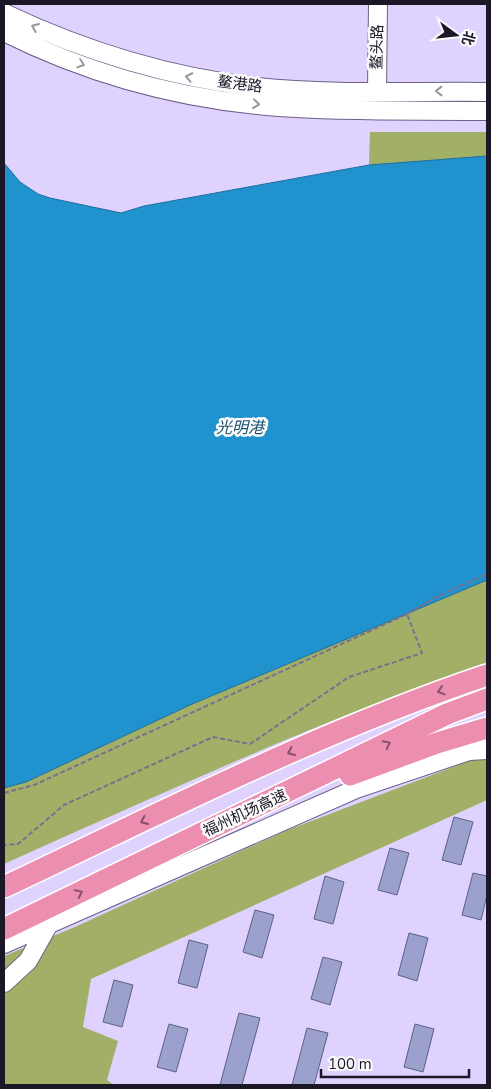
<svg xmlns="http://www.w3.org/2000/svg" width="491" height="1089" viewBox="0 0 491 1089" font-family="'Nunito Sans','Noto Sans SC',sans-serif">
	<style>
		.green { fill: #a2b067 }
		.water { fill: #2092ce; stroke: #1f6d9c }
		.building { fill: #9ba1cc; stroke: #5b6087 }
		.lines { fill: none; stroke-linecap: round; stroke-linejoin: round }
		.secondary-casing { stroke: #6c6087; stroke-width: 20 }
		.highway-casing { stroke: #fff; stroke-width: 24 }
		.path { stroke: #79708e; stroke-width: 2; stroke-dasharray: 5 2.5; stroke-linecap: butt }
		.secondary { stroke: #fff; stroke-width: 18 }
		.highway { stroke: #eb8eaf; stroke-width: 21 }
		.oneway { stroke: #99979e }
		.oneway2 { stroke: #84526b }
		.labels { text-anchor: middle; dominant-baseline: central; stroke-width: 5; stroke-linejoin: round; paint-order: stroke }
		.street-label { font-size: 15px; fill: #1c1727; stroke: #fbfbfb }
		.water-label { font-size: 16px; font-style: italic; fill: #1a5170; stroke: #fbfbfb }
	</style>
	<rect width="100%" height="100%" fill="#dfd2ff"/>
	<path class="green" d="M370,132h117v24l-118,9z
		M487,580v83c-165,56 -324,130 -483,201v-76l22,-6 164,-77z
		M487,758v42l-396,179 -8,48 35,14 -11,39 7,5 -110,-1v-128l71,-29 210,-96 189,-72z"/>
	<path class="water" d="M487,156v424l-297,125 -164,77 -22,6v-625l16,19 18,12 12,4 71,15 23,-7 225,-41z"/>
	<path class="building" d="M454,817l19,5 -12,43 -19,-5z
		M390,848l19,5 -12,42 -19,-5z
		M473,873l14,3v19l-6,25 -19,-5z
		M325,876l19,6 -11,42 -19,-5z
		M255,910l19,5 -12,43 -19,-6z
		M409,933l19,5 -11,43 -19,-6z
		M189,940l19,5 -11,43 -19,-5z
		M323,957l19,5 -12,43 -19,-6z
		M114,980l19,5 -11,42 -19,-5z
		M239,1013l21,5 -18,67h-22z
		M169,1024l19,5 -12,43 -19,-5z
		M415,1024l19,5 -11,43 -19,-5z
		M307,1028l21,5 -14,52h-22z"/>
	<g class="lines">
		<g class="secondary-casing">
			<path id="secondary" d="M4,13c80,38 164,64 253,74 76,8 154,4 230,5
				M4,32c86,43 180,68 275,75 69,5 139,3 208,4
				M377,91l1,-87
				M4,944l352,-155 113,-38 18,-1
				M4,983l24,-22 22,-39"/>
		</g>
		<g class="highway-casing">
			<path id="highway" d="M350,775l87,-32 50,-15
				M4,887c159,-75 316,-156 483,-212
				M4,929l443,-215 40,-15"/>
		</g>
		<path class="path" d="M407,614l27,-16 53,-24
			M4,793l30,-8 373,-171 15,39 -73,24 -99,67 -37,-7 -149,68 -46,39 -14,1"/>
		<use href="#secondary" class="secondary"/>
		<use href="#highway" class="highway"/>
	</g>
	<defs><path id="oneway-chevron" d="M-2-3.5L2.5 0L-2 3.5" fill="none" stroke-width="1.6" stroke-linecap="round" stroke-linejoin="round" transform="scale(1.25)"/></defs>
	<g class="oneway">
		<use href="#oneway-chevron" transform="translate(35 27) rotate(-157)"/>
		<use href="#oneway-chevron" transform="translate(81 64) rotate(19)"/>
		<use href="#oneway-chevron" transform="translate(189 77) rotate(-168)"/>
		<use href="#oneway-chevron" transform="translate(439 91) rotate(-180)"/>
		<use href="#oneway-chevron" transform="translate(256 104) rotate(6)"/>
	</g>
	<g class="oneway2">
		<use href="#oneway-chevron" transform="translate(441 691) rotate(161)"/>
		<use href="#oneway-chevron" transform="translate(387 744) rotate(-26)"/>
		<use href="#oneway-chevron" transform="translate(291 752) rotate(155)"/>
		<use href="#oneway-chevron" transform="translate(144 821) rotate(155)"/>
		<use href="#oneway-chevron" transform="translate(79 893) rotate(-26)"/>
	</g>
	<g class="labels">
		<g class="street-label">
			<text transform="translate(377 47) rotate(-89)">鳌头路</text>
			<text transform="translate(240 84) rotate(7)">鳌港路</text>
			<text transform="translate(245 813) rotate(-25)">福州机场高速</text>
		</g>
		<g class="water-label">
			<text x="240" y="428">光明港</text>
		</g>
	</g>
	<rect width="491" height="1089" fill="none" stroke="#1c1727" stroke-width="10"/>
	<g transform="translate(456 35) rotate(105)" stroke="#fbfbfb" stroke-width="4" paint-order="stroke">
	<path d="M0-4L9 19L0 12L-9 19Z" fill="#1c1727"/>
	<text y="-8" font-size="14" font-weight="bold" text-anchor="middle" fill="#1c1727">北</text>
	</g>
	<path d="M321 1069v8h148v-8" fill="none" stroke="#1c1727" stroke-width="2.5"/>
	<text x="328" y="1069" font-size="15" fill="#1c1727" stroke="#fbfbfb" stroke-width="4" paint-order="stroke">100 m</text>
</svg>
